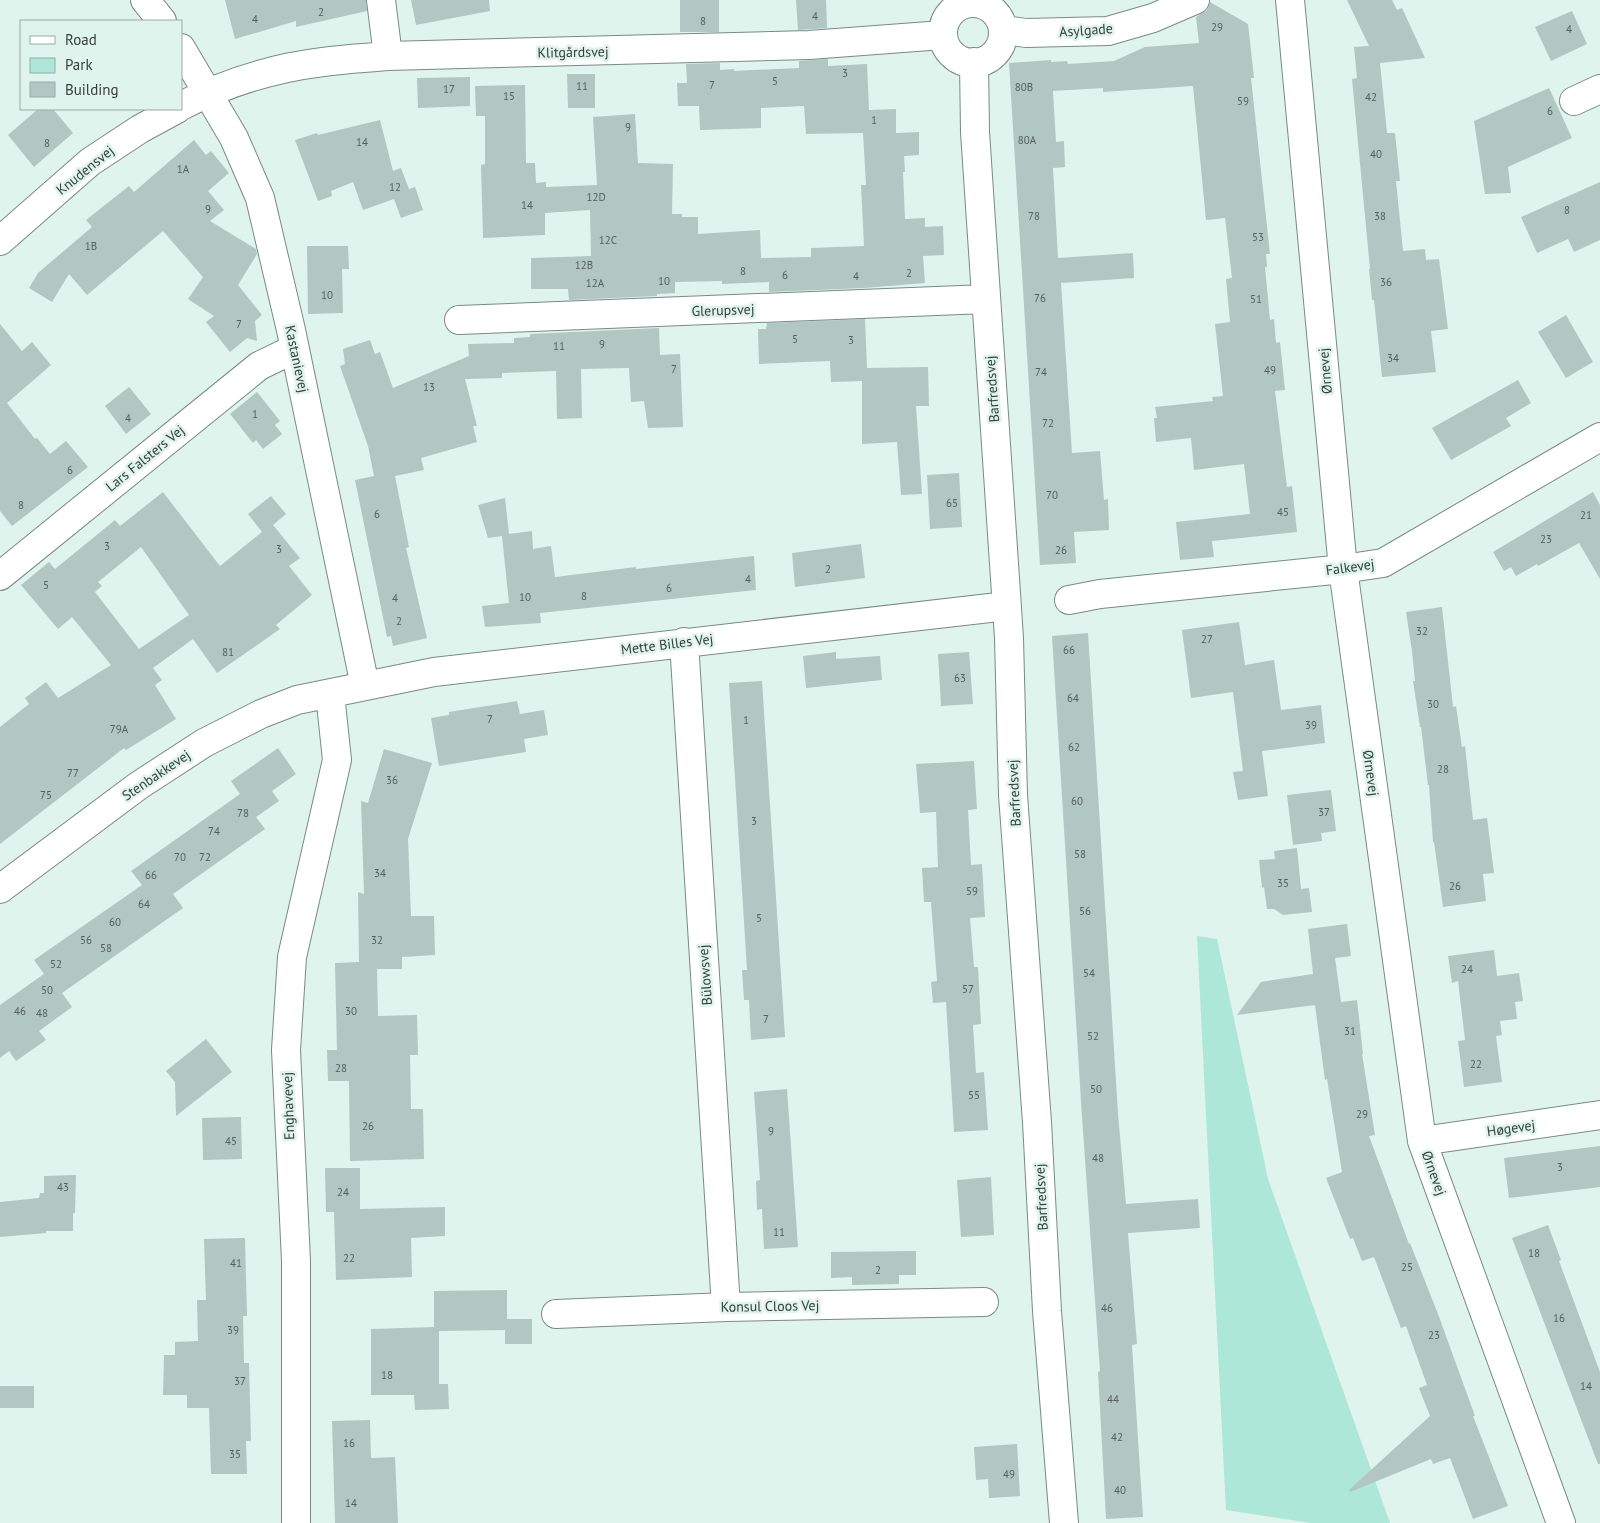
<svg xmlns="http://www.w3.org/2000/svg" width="1600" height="1523" viewBox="0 0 1600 1523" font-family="'PT Sans',sans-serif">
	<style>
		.green { fill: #ace7d7 }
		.building { fill: #b2c7c1; fill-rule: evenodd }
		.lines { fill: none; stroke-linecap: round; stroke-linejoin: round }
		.minor-casing { stroke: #778b85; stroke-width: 30 }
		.minor { stroke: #fff; stroke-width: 28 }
		.labels { text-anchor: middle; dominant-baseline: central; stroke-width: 5; stroke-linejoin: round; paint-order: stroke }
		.number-label { font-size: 11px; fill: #54605d }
		.street-label { font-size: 14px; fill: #353e3c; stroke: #def4ed }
	</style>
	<rect width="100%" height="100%" fill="#def4ed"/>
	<path class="green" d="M1197,936l20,3 51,240 122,344h-79l-85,-13z"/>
	<path class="building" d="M225,0h141l1,11 -71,16v-6l-61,18z
		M411,0h78l1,11 -74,14z
		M680,0h39v32h-39z
		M796,0h30l1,28 -29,2z
		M1347,0h45l5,10 5,-2 23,50 -45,5 7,70h8l5,48h-4l7,70 22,-2 1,11 13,-1 9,70 -17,2 5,41 -54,5 -8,-77h-2l-3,-31h1l-18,-190 5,-1 -3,-31 15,-1z
		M1210,2l38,22 6,54h-3l19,176h-4l1,13h-2l5,53 4,-1 2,24 4,-1 5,48 -10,1 12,96 5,-1 5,46 -85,9 2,16 -34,3 -4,-38 74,-8 -6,-50 -50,6 -3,-32 -35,4 -2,-24h3l-2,-11 58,-6 -1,-4 11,-1 -8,-72 15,-2 -4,-43 6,-1 -7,-60 -19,2 -13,-134 -90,6v-4l-50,3 3,51 8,-1 1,26 -12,1 5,90 75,-5 1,25 -73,5 11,170 28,-2 4,49 4,-1 1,31 -35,2 2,31 -36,2 -31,-502 42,-3v2l16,-1 1,3 46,-3 31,-14 54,-4 -3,-26 11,-7z
		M1572,11l15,33 -36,17 -16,-34z
		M828,59v7l39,-2 2,46 27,-1v24l23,-1v23l-15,1 1,16h-2l2,47 20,-1v9l18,-1 1,29 -21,1 2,27 -61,5 -95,4v-10l-47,2v-3l-47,1v11l-18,1v2l-88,4 -1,-11h-37v-31l60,-2 -1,-46 -45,3v22l-62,3 -2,-73 4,-1v-48h-9l-1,-30 50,-1 1,78h9l1,20 10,-1v5l51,-2 -4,-68 42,-3 3,49 35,1 -1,50h10v3h16v17l62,-4 1,28 50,-1v-9l53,-2 -3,-61h5l-3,-52 -57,1 -2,-28 -43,2v20l-61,2 -1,-24h-21l-1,-23h10l-1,-19 34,-1v7l14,-1v2l65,-3v-7z
		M567,74h28v34h-27z
		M470,77v29l-52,2 -1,-30z
		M1549,88l23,50 -64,29 3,26 -26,1 -11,-73z
		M38,109h15l20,24 -39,34 -26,-32z
		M380,120l13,51 8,-3 8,21 6,-2 8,23 -22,8 -7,-19 -31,11 -10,-28 -22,9 1,5 -14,5 -23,-61 22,-7 1,2z
		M194,140l12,15 5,-4 18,22 -21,18 16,19 -14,11 46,28 1,5 -19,31 24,30 -7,6 2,20 -10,-3 -17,14 -24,-30 8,-6 -26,-17 15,-22 -40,-46 -76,64 -18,-21 -17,28 -23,-14 9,-15 54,-46 -6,-7 43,-34 5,6z
		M1600,182v58l-26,12 -6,-13 -31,14 -16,-36z
		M307,246h41l1,23h-7l1,44 -35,1z
		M1566,315l27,47 -27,16 -28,-46z
		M865,319l2,49 61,-1 1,39h-13l6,88 -21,1 -4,-53 -35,2v-63l-31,1 -1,-21 -71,3 -1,-35h8l1,-6z
		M0,324l22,27 10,-9 19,23 -44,38 28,36 2,-1 13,16 16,-13 22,26 -76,59 -12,-15z
		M659,328l1,27 20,-1 3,73 -35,1 -4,-27 -13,1 -2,-34 -48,1 1,49 -25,1 -1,-48 -54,2v5l-37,1 12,47h-4l4,16 -56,16 3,12 -29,6 14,71 -3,1 21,90 -34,8 -2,-10 -4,1 -32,-157 19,-4 -6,-30 -28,-80 5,-2 -2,-15 27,-9 5,14 5,-2 13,36 76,-32 -1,-12 46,-1v-5l16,-1v-3z
		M1518,380l13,23 -25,15 5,8 -60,34 -19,-32z
		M129,387l22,27 -25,20 -21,-28z
		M257,392l23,29 -5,4 7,9 -19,15 -7,-9 -3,3 -23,-29z
		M959,473l3,54 -32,2 -3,-54z
		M163,492l57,74 42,-34 -14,-18 23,-18 15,18 -13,11 27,33 -11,8 23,29 -36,30 4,4 -63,44 -24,-34 -40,29 9,12 -7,5 21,34 -50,31 -2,-2 -124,96v-117l29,-23 -4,-6 21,-16 12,16 53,-33 -39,-48 -14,12 -37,-44 28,-23 6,7 60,-49 5,6zM141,547l48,68 -50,34 -44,-57 7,-6 -4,-4z
		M1593,492l7,13v74l-21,-36 -41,23 -1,-2 -21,12 -5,-9 -7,4 -11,-19z
		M505,498l4,36 23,-3 1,18 18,-3 4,31 81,-10v2l118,-13 2,34 -216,23 1,10 -56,4 -3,-21 27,-3 -7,-67 -14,2 -10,-33z
		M861,544l4,34 -70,9 -3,-34z
		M1442,607l11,100 3,-1 6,41 3,-1 8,74 14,-2 7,55 -11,1 3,27 -43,6 -9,-65h-1l-4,-57h-1l-7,-58h-1l-7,-46h2l-3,-30 -6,-39z
		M1239,622l6,43 29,-5 7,50 40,-5 4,38 -63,8 6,45 -30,4 -5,-28 10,-1 -10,-79 -42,6 -9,-68z
		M1088,633l30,481 8,90 72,-5 2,29 -72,5 9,111 -5,1 11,172 -37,2 -8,-147 2,-1 -18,-254 -30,-481z
		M836,652v7l44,-3 2,24 -76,8 -3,-32z
		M969,652l4,52 -32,2 -3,-52z
		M762,681l23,356 -34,3 -2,-40h-5l-2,-30h5l-18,-287z
		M517,701l3,13 24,-4 4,25 -24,4 2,13 -87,14 -8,-48 18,-3v-3z
		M278,748l18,26 -24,17 7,10 -23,16 9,12 -92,65 10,14 -121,85 10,14 -33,24 7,9 -30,21 -7,-10 -9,7v-53l44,-31 -10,-14 108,-75 -11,-14 109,-77 -9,-13z
		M384,749l48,14 -24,76 3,77h23l1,39 -33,2v12h-25l1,47 39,-1 1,40h-8l1,54h12l1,50 -74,2 -1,-80h-21l-1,-31h10l-2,-87 24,-1 -1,-70 6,2 -3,-93 7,2z
		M974,761l3,48 -9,1 3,55 11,-1 3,53 -15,1 4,49h4l3,57 -8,1 3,48 8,-1 4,58 -34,2 -8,-130 -13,1 -2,-21 6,-1 -6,-79h-7l-2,-34 16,-1 -2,-55 -16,1 -4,-49z
		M1331,790l5,41 -15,2 1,8 -29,4 -6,-50z
		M1297,848l4,41 8,-1 3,24 -29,3 -9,-6h-7l-3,-22 -2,1 -3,-28 16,-1 -1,-8z
		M1347,924l4,32 -16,2 6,44 16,-2 6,54h-1l13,81 -6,1 40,108 1,-1 28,71 37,102h-2l35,90 -35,13 -23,-61 -17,6 -2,-5 -81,33 -1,-2 81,-74 -11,-28 8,-3 -21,-59 -5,2 -27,-71 -12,4 -9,-23 -3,1 -24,-61 16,-6 -15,-93 -2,1 -10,-75 -78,10 24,-33 52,-8 -5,-45z
		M1494,950l3,26 22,-3 4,28 -8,1 2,17 -17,2 2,14 -6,1 6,46 -38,5 -6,-46 7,-1 -7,-59 -6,2 -4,-27z
		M206,1039l26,33 -56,44 -1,-34 -9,-11z
		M787,1089l11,158 -34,2 -2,-40 -5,1 -1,-29 4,-1 -6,-88z
		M241,1117l1,42 -39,1 -1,-42z
		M1600,1146v41l-91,11 -5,-40z
		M325,1168h35v41l85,-2v29l-34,2 1,39 -76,3 -2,-68h-8z
		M76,1175l-1,38h-2v18h-27v2l-46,4v-35l39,-4 1,-5h4v-17z
		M991,1177l3,58 -33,2 -4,-57z
		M1548,1225l13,35 -2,1 41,111v92h-2l-86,-226z
		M245,1238l2,78h-4l1,47h5l2,78h-5l1,33h-36l-2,-66h-22v-13h-24l1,-40h11v-13l23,-1 -1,-41h9l-2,-61z
		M916,1251v24h-17v9l-47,1v-8l-21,1v-26z
		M507,1290v29h25v25h-27v-14l-66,1v53h9l1,25 -34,1 -1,-15h-43v-66l63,-2v-36z
		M0,1386h34v22h-34z
		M370,1420l1,38 24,-1 3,66h-63l-3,-102z
		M1017,1444l3,52 -31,2 -1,-19 -12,1 -2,-33z"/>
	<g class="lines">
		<g class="minor-casing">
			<path id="minor" d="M145,0l17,21
				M381,0l7,56
				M1290,0l53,569 79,572 139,382
				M943 33a30 30 0 1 1 60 0a30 30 0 1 1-60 0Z
				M1003,30l23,3 82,-2 45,-13 42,-18
				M181,48l53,90 26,60 31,132 74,356
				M974,62l1,70 34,506 4,157 24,327 10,189 17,212
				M1574,101l26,-12
				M181,106c44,-23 93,-38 142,-44 21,-3 43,-4 65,-6l421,-11 134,-10
				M0,241l90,-79 50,-33 37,-20
				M459,320l527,-21
				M0,576l259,-210 35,-17
				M1069,600l31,-6 243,-25 40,-6 217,-126
				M684,642l42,665
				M0,889l138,-103 66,-43 57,-29 36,-14 137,-28 573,-66
				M1422,1141l178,-26
				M556,1314l170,-7 258,-5
				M296,1523v-262l-10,-211 6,-93 45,-197 -7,-66"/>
		</g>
		<use href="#minor" class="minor"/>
	</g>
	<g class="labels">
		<g class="number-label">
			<text x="321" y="12">2</text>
			<text x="815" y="16">4</text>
			<text x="255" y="19">4</text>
			<text x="703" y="21">8</text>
			<text x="1217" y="27">29</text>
			<text x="1569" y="29">4</text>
			<text x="845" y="73">3</text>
			<text x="775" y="81">5</text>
			<text x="712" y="85">7</text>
			<text x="582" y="86">11</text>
			<text x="1024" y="87">80B</text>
			<text x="449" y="89">17</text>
			<text x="509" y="96">15</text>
			<text x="1371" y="97">42</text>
			<text x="1243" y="101">59</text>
			<text x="1550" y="111">6</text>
			<text x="874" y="120">1</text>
			<text x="628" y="127">9</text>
			<text x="1027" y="140">80A</text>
			<text x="362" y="142">14</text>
			<text x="47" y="143">8</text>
			<text x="1376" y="154">40</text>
			<text x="183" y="169">1A</text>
			<text x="395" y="187">12</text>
			<text x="596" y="197">12D</text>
			<text x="527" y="205">14</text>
			<text x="208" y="209">9</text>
			<text x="1567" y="210">8</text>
			<text x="1034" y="216">78</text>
			<text x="1380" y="216">38</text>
			<text x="1258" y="237">53</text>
			<text x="608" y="240">12C</text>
			<text x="91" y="246">1B</text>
			<text x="584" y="265">12B</text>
			<text x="743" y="271">8</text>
			<text x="909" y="273">2</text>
			<text x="785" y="275">6</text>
			<text x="856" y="276">4</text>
			<text x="664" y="281">10</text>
			<text x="1386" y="282">36</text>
			<text x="595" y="283">12A</text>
			<text x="327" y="295">10</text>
			<text x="1040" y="298">76</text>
			<text x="1256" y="299">51</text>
			<text x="239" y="324">7</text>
			<text x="795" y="339">5</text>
			<text x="851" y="340">3</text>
			<text x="602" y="344">9</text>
			<text x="559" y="346">11</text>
			<text x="1393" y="358">34</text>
			<text x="674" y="369">7</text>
			<text x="1270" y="370">49</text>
			<text x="1041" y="372">74</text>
			<text x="429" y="387">13</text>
			<text x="255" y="414">1</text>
			<text x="128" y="418">4</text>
			<text x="1048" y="423">72</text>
			<text x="70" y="470">6</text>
			<text x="1052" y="495">70</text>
			<text x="952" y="503">65</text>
			<text x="21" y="505">8</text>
			<text x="1283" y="512">45</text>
			<text x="377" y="514">6</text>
			<text x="1586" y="515">21</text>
			<text x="1546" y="539">23</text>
			<text x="107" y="546">3</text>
			<text x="279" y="549">3</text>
			<text x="1061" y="550">26</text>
			<text x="828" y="569">2</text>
			<text x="748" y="579">4</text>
			<text x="46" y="585">5</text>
			<text x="669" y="588">6</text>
			<text x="584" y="596">8</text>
			<text x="525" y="597">10</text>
			<text x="395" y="598">4</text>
			<text x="399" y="621">2</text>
			<text x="1422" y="631">32</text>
			<text x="1207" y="639">27</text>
			<text x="1069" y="650">66</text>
			<text x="228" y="652">81</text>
			<text x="960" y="678">63</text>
			<text x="1073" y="698">64</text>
			<text x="1433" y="704">30</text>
			<text x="490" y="719">7</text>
			<text x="746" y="720">1</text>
			<text x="1311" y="725">39</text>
			<text x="119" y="729">79A</text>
			<text x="1074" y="747">62</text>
			<text x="1443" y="769">28</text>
			<text x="73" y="773">77</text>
			<text x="392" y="780">36</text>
			<text x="46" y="795">75</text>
			<text x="1077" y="801">60</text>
			<text x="1324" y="812">37</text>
			<text x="243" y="813">78</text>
			<text x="754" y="821">3</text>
			<text x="214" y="831">74</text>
			<text x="1080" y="854">58</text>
			<text x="180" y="857">70</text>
			<text x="205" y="857">72</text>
			<text x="380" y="873">34</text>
			<text x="151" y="875">66</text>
			<text x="1283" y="883">35</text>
			<text x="1455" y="886">26</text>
			<text x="972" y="891">59</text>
			<text x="144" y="904">64</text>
			<text x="1085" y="911">56</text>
			<text x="759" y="918">5</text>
			<text x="115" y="922">60</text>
			<text x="86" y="940">56</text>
			<text x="377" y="940">32</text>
			<text x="106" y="948">58</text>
			<text x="56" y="964">52</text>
			<text x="1467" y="969">24</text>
			<text x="1089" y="973">54</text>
			<text x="968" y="989">57</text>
			<text x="47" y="990">50</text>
			<text x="20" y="1011">46</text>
			<text x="351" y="1011">30</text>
			<text x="42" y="1013">48</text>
			<text x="766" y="1019">7</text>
			<text x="1350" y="1031">31</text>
			<text x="1093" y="1036">52</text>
			<text x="1476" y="1064">22</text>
			<text x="341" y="1068">28</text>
			<text x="1096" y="1089">50</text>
			<text x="974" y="1095">55</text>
			<text x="1362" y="1114">29</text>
			<text x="368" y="1126">26</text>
			<text x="771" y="1131">9</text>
			<text x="231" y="1141">45</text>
			<text x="1098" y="1158">48</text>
			<text x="1560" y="1167">3</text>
			<text x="63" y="1187">43</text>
			<text x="343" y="1192">24</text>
			<text x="779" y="1232">11</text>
			<text x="1534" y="1253">18</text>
			<text x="349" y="1258">22</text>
			<text x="236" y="1263">41</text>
			<text x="1407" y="1267">25</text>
			<text x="878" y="1270">2</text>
			<text x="1107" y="1308">46</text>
			<text x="1559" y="1318">16</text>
			<text x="233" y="1330">39</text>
			<text x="1434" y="1335">23</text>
			<text x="387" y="1375">18</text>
			<text x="240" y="1381">37</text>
			<text x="1586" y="1386">14</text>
			<text x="1113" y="1399">44</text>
			<text x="1117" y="1437">42</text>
			<text x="349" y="1443">16</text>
			<text x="235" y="1454">35</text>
			<text x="1009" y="1474">49</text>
			<text x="1120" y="1490">40</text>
			<text x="351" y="1503">14</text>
		</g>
		<g class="street-label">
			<text transform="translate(1086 30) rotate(-4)">Asylgade</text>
			<text transform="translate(573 52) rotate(-1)">Klitgårdsvej</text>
			<text transform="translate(85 170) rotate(-39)">Knudensvej</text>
			<text transform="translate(723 310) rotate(-2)">Glerupsvej</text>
			<text transform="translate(297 359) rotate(78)">Kastanievej</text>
			<text transform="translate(1325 371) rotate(-95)">Ørnevej</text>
			<text transform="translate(992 389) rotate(-94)">Barfredsvej</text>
			<text transform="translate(145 458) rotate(-39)">Lars Falsters Vej</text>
			<text transform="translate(1350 567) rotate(-8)">Falkevej</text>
			<text transform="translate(667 644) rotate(-7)">Mette Billes Vej</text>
			<text transform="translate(1371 773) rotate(82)">Ørnevej</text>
			<text transform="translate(156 775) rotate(-34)">Stenbakkevej</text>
			<text transform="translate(1014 793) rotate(-93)">Barfredsvej</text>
			<text transform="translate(705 975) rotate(-94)">Bülowsvej</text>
			<text transform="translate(288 1106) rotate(-92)">Enghavevej</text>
			<text transform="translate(1511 1128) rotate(-8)">Høgevej</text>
			<text transform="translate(1434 1173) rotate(70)">Ørnevej</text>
			<text transform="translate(1041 1197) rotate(-93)">Barfredsvej</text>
			<text transform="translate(770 1306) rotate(-1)">Konsul Cloos Vej</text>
		</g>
	</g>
	<rect x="20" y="20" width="162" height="90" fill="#def4ed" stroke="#9aaba6"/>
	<rect x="30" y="36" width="25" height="8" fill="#ffffff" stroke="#9aaba6"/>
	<text x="65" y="45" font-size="15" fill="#353e3c">Road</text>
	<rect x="30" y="58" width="25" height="15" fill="#ace7d7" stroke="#9aaba6"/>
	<text x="65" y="70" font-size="15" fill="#353e3c">Park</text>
	<rect x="30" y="82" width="25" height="15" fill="#b2c7c1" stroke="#9aaba6"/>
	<text x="65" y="95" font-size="15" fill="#353e3c">Building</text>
</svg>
